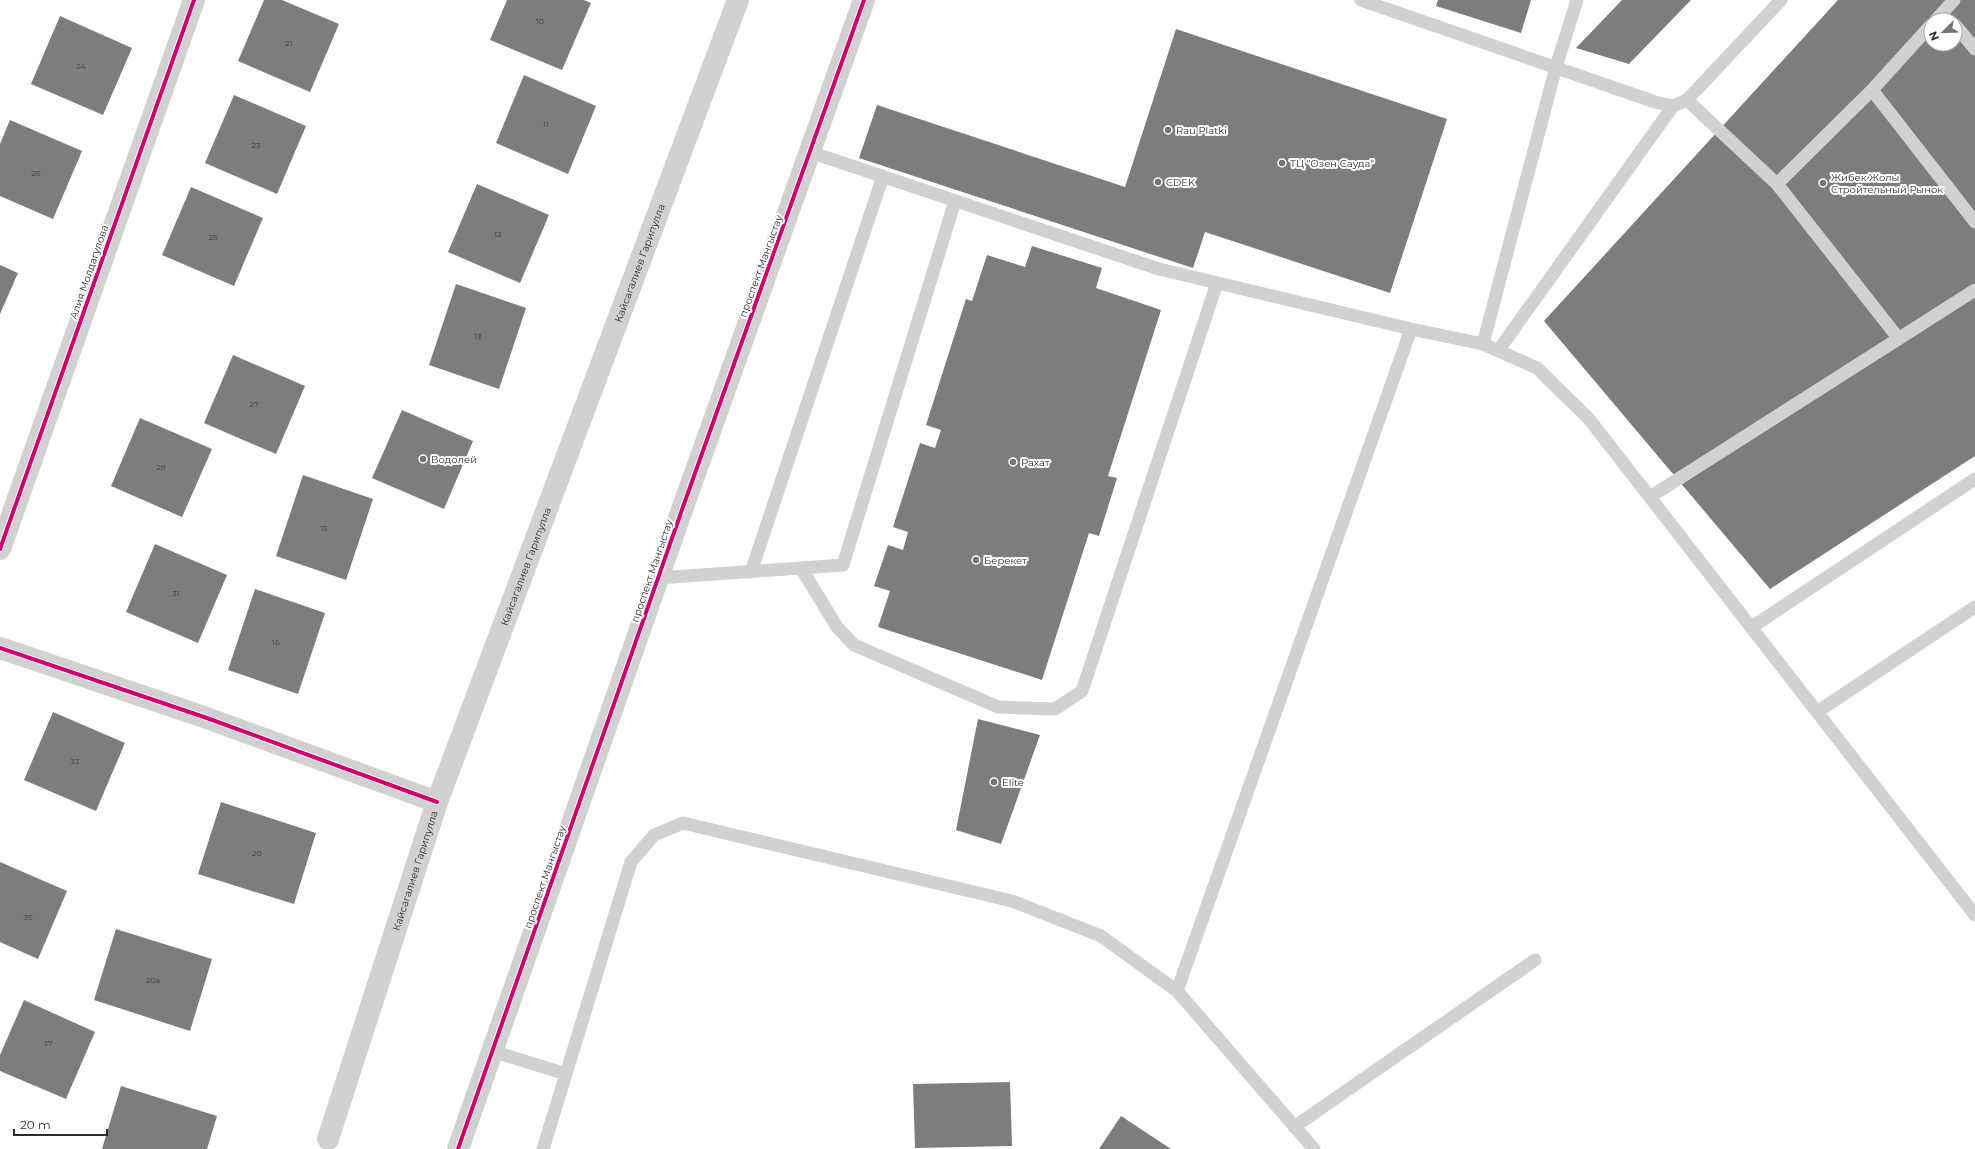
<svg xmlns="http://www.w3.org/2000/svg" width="1975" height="1149" viewBox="0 0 1975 1149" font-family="Montserrat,sans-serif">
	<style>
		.building { fill: #7d7d7d; fill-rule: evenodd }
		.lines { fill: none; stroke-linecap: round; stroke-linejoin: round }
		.service { stroke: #d1d1d1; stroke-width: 13 }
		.minor { stroke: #d1d1d1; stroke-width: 22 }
		.tertiary { stroke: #d1d1d1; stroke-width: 22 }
		.cycleway-casing { stroke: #fff; stroke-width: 6 }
		.cycleway { stroke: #d6006c; stroke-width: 4 }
		.poi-dot { fill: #767676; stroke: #fff; stroke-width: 1.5 }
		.labels { text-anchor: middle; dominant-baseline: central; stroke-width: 4; stroke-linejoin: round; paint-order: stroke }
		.number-label { font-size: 8px; fill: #404040 }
		.poi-label { font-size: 10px; fill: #2c2c2c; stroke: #fff; text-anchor: start }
		.street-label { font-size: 10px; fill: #2c2c2c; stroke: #fff }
	</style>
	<rect width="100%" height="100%" fill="#fff"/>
	<path class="building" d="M264,0h18l57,24 -29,68 -72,-31z
		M507,0h77l7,3 -29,67 -72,-30z
		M1438,0h93l-10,33 -85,-27z
		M1622,0h69l-62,64 -53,-16z
		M1838,0h137v456l-205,133 -226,-268zM1931,20h24v24h-24z
		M60,16l72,32 -29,67 -72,-31z
		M1176,29l271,90 -57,174 -185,-61 -12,36 -334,-110 18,-53 248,82z
		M524,75l72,31 -28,68 -72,-31z
		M234,95l72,31 -29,68 -72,-31z
		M10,120l72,31 -29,68 -53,-23v-52z
		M477,184l72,31 -29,68 -72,-31z
		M191,187l72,31 -29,68 -72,-31z
		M1032,246l70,22 -6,20 65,22 -53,166 9,2 -18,58 -10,-3 -47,147 -164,-53 12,-36 -16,-5 14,-41 15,5 5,-18 -15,-5 27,-84 15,5 6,-18 -15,-5 40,-126 6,2 15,-46 38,12z
		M0,265l18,8 -18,41z
		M456,284l70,24 -27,81 -70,-24z
		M233,355l72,31 -29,68 -72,-31z
		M402,410l71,31 -29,68 -72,-31z
		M140,418l72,31 -30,68 -71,-31z
		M303,475l70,24 -27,81 -70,-24z
		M155,544l72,31 -29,68 -72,-31z
		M255,589l70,24 -27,81 -70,-24z
		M53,712l72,31 -29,68 -72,-31z
		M978,719l62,16 -39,109 -45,-14z
		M221,802l95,31 -22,71 -96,-30z
		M0,862l67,29 -29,68 -38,-17z
		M116,929l96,30 -22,72 -96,-31z
		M24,1000l71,32 -29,67 -66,-28v-16z
		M1010,1082l2,64 -97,2 -2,-64z
		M121,1086l96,30 -10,33h-105z
		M1121,1116l50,33h-72z"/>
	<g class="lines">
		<path class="service" d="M1361,0l294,102 18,4 14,-6 94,-100
			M1936,20l18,-20
			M1955,25l20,24
			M1872,90l103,132
			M1687,100l90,84 122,155
			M810,152l349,117 252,60 72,15 54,24 52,51 386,496
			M1777,184l95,-94 59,-65
			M1483,344l73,-277 21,-67
			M1498,351l175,-245
			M1650,497l325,-207
			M801,568l36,59 17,18 144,62 57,2 27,-18 135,-408
			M751,572l132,-396
			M658,578l185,-13 112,-364
			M1752,627l223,-148
			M1817,712l158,-105
			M1177,991l234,-662
			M492,1051l74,23
			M1294,1127l241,-167
			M543,1149l88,-287 23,-27 29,-12 329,78 89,35 76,55 137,158"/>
		<g class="minor">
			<path d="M0,549l194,-549"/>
			<path d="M0,648l204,69 233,85"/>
			<path id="s1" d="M328,1139l109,-337 301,-802"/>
		</g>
		<path class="tertiary" d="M458,1149l226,-645 180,-504"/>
		<g class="cycleway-casing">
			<path id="cycleway" d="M0,549l194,-549
				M0,648l204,69 233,85
				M458,1149l226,-645 180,-504"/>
		</g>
		<use href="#cycleway" class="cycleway"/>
	</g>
	<g class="poi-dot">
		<circle cx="1168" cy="130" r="4"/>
		<circle cx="1282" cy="163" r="4"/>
		<circle cx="1158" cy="182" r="4"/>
		<circle cx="1823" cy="183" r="4"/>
		<circle cx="423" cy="459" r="4"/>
		<circle cx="1013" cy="462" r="4"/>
		<circle cx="976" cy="560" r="4"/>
		<circle cx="994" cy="782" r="4"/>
	</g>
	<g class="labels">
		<g class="number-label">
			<text x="540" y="21">10</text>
			<text x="289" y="43">21</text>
			<text x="81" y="66">24</text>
			<text x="546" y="124">11</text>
			<text x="256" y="145">23</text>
			<text x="36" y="173">26</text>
			<text x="498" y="234">12</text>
			<text x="213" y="237">25</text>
			<text x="478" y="336">13</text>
			<text x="254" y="404">27</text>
			<text x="161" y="467">29</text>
			<text x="324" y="528">15</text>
			<text x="176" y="593">31</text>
			<text x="276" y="642">16</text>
			<text x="75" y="761">33</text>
			<text x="257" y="853">20</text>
			<text x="28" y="917">35</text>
			<text x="153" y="980">20а</text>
			<text x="48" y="1043">37</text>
		</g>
		<g class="poi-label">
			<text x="1176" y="130">Rau Platki</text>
			<text x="1290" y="163">ТЦ "Озен Сауда"</text>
			<text x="1831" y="177">Жибек Жолы<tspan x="1831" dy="12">Стройтельный Рынок</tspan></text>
			<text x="1166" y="182">CDEK</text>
			<text x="431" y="459">Водолей</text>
			<text x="1021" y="462">Рахат</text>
			<text x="984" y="560">Берекет</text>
			<text x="1002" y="782">Elite</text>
		</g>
		<g class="street-label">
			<text stroke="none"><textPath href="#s1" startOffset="930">Кайсагалиев Гарипулла</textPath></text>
			<text transform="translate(761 266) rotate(-70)">проспект Мангыстау</text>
			<text transform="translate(89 272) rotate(-71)">Алия Молдагулова</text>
			<text stroke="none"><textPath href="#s1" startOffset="606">Кайсагалиев Гарипулла</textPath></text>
			<text transform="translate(652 571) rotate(-71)">проспект Мангыстау</text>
			<text stroke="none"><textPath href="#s1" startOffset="282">Кайсагалиев Гарипулла</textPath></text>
			<text transform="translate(545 877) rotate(-71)">проспект Мангыстау</text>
		</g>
	</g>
	<g transform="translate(1943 32) rotate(247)"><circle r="19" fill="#ffffff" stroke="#ababab"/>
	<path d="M0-3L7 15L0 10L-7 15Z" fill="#767676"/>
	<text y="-6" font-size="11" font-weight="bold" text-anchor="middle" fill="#2c2c2c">N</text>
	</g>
	<path d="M14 1129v6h93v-6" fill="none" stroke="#2c2c2c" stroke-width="2"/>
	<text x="20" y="1129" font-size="12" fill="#2c2c2c" stroke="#ffffff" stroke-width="3" paint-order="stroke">20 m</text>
</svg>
